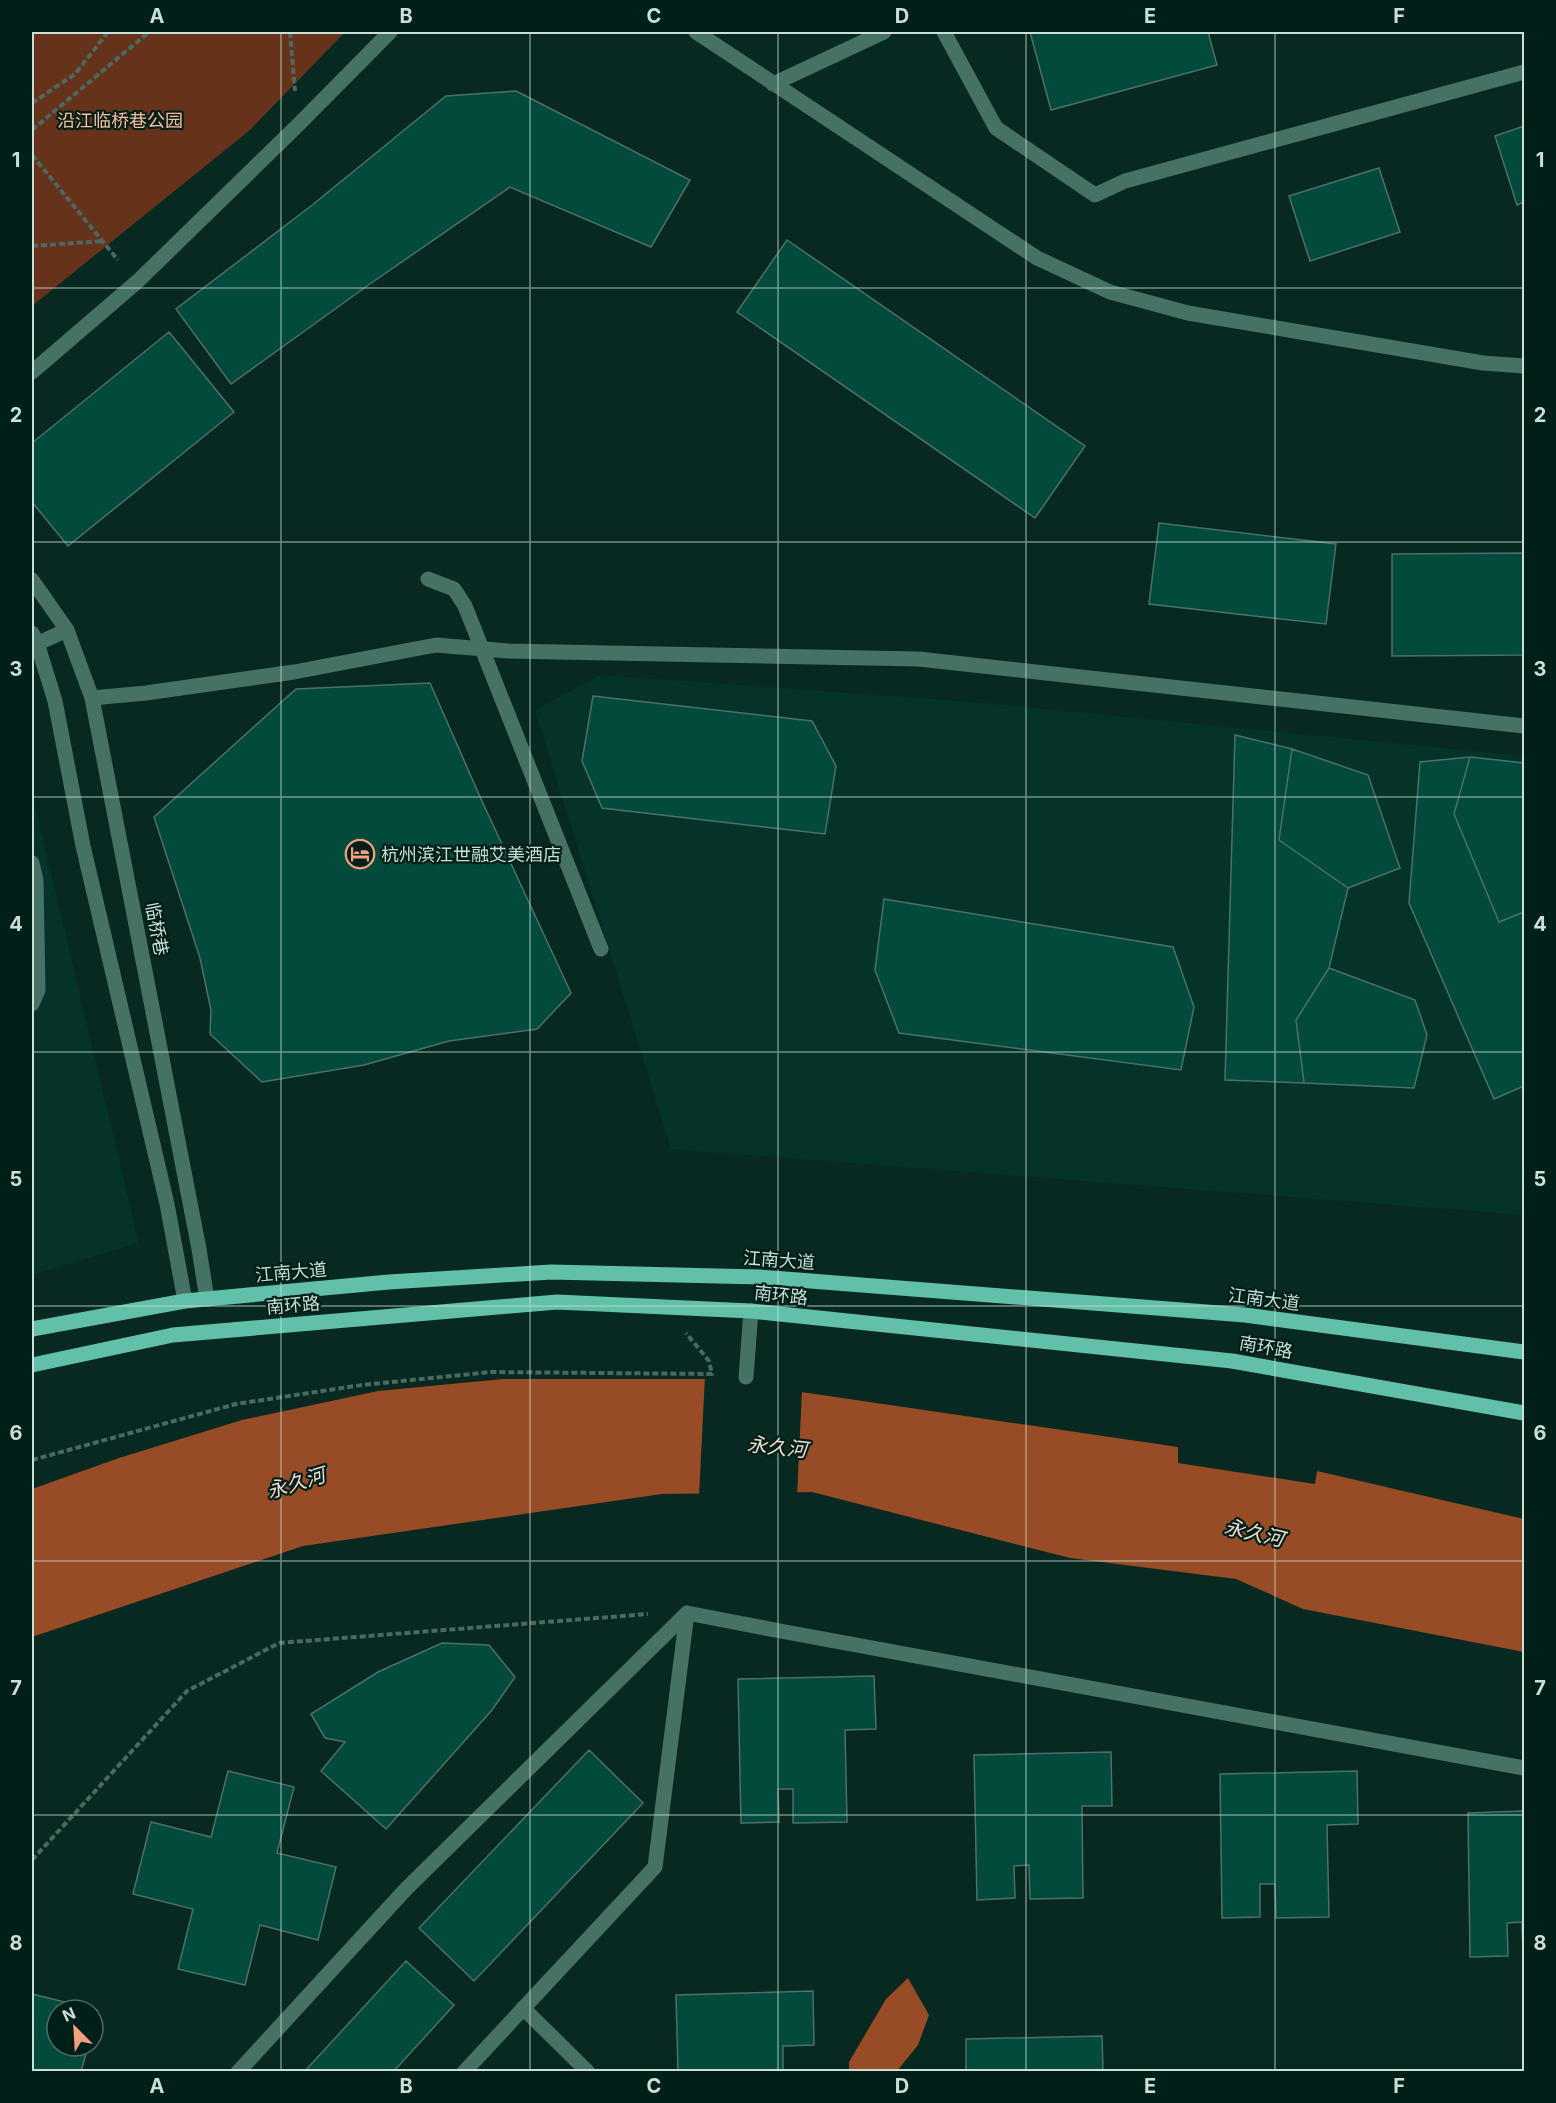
<svg xmlns="http://www.w3.org/2000/svg" width="1556" height="2103" viewBox="0 0 1556 2103" font-family="Inter,'Noto Sans SC',sans-serif">
	<style>
		.built { fill: #04332a }
		.green { fill: #66331a }
		.water { fill: #984c25 }
		.pier { fill: #072921 }
		.building { fill: #014a3c; stroke: #4e7066; stroke-width: 1.5 }
		.lines { fill: none; stroke-linecap: round; stroke-linejoin: round }
		.path { stroke: #4b6861; stroke-width: 4; stroke-dasharray: 6 3; stroke-linecap: butt }
		.minor { stroke: #467165; stroke-width: 15 }
		.major { stroke: #61c0a7; stroke-width: 15 }
		.grid { fill: none; stroke: #cbded8; stroke-width: 1.5; stroke-opacity: 0.55 }
		.labels { text-anchor: middle; dominant-baseline: central; stroke-width: 4.5; stroke-linejoin: round; paint-order: stroke }
		.park-label { font-size: 18px; fill: #febc9e; stroke: #001f18 }
		.poi-label { font-size: 18px; fill: #cbded8; stroke: #001f18; text-anchor: start }
		.street-label { font-size: 18px; fill: #cbded8; stroke: #001f18 }
		.water-label { font-size: 20px; font-style: italic; fill: #f1dad0; stroke: #001f18 }
		.neatline { fill: none; stroke: #cbded8; stroke-width: 2 }
		.grid-label { font-size: 20px; text-anchor: middle; font-weight: bold; fill: #cbded8 }
	</style>
	<rect width="100%" height="100%" fill="#072921"/>
	<path class="built" d="M600,675l373,27 551,54v459l-853,-66 -136,-439z
		M32,793l107,450 -107,32z"/>
	<path class="green" d="M32,32h313l-95,98 -218,176z"/>
	<path class="water" d="M503,1379h209l466,68v16l137,21 2,-13 207,48v133l-221,-43 -67,-30 -166,-21 -258,-66 -150,2 -359,52 -271,91v-148l87,-31 123,-38 136,-29z
		M908,1978l21,37 -11,30 -21,26h-48v-9l37,-63z"/>
	<path class="pier" d="M705,1376l97,14 -5,106h-98z"/>
	<path class="building" d="M1030,32h178l9,33 -166,45z
		M516,91l174,89 -39,67 -141,-60 -143,99 -136,98 -55,-75 135,-103 135,-110z
		M1524,126v76l-7,3 -22,-69z
		M1379,168l21,64 -90,29 -21,-65z
		M787,240l298,206 -50,72 -298,-206z
		M169,332l65,80 -166,134 -36,-44v-59z
		M1159,523l177,21 -10,80 -177,-20z
		M1524,553v102l-132,1v-102z
		M430,683l51,116 90,194 -34,36 -88,12 -85,24 -102,17 -52,-48 1,-24 -11,-52 -46,-141 142,-128z
		M593,696l219,25 24,45 -11,68 -223,-26 -20,-47z
		M1235,735l57,14 76,26 32,93 -52,20 -19,80 -33,52 8,63 -79,-3z
		M1292,749l76,26 32,93 -52,20 -69,-48z
		M1470,757l54,6v149l-25,10 -45,-108z
		M1470,757l54,6v323l-30,13 -85,-196 11,-141z
		M884,899l289,48 21,60 -13,63 -282,-37 -24,-63z
		M1329,968l86,32 12,35 -13,53 -110,-5 -8,-63z
		M442,1643l47,2 26,32 -23,33 -106,119 -65,-58 24,-29 -20,-4 -14,-24 67,-42z
		M874,1676l2,53 -31,1 2,92 -54,1v-34h-15l1,33 -38,1 -3,-144z
		M589,1750l54,53 -169,178 -55,-53z
		M1111,1752l1,54h-30l1,92 -53,1 -1,-34 -15,1 1,32 -38,2 -3,-145z
		M228,1771l66,16 -17,66 59,14 -18,73 -58,-15 -15,60 -67,-16 15,-60 -60,-15 18,-72 60,15z
		M1357,1771l1,53 -31,1 2,92 -53,1 -1,-34h-15v33l-38,1 -2,-144z
		M1524,1811v146h-1l-1,-35 -15,1 1,33 -38,1 -2,-144z
		M406,1961l48,44 -61,67h-89z
		M813,1991l1,54 -31,1v26h-105l-2,-77z
		M32,1994l65,16 -4,14v-14h-36v36h31l-7,26h-49z
		M1102,2036l1,36h-137v-33z"/>
	<g class="lines">
		<path class="path" d="M290,32l5,59
			M32,103l43,-29 33,-42
			M32,130l117,-98
			M32,155l86,105
			M32,246l71,-5
			M32,1460l204,-56 126,-19 129,-13 221,2 -3,-13 -23,-28
			M32,1860l155,-169 92,-48 369,-29"/>
		<path class="minor" d="M696,32l341,226 73,34 78,21 295,50 41,3
			M944,32l52,96 99,67 30,-14 399,-109
			M773,84l111,-52
			M32,372l106,-91 160,-156 92,-93
			M428,579l26,10 11,17 136,343
			M32,580l35,50 25,68 107,551 8,50
			M32,633l5,10 18,58 28,145 84,358 18,97
			M32,646l35,-16
			M92,698l54,-5 148,-21 142,-27 72,6 411,8 605,67
			M32,863l4,17 2,110 -6,14
			M746,1377l5,-66
			M687,1613l88,17 749,138
			M523,2008l65,64
			M238,2072l168,-183 281,-276
			M464,2072l191,-205 32,-254"/>
		<path class="major" d="M32,1329l153,-28 204,-19 162,-10 209,5 485,38 279,37
			M32,1365l141,-30 384,-33 194,9 481,50 292,52"/>
	</g>
	<path class="grid" d="M281,32v2040M530,32v2040M778,32v2040M1026,32v2040M1275,32v2040M32,288h1492M32,542h1492M32,797h1492M32,1052h1492M32,1306h1492M32,1561h1492M32,1815h1492"/>
	<defs>
		<g id="hotel-ring" transform="scale(1.5)"><circle r="9.5" fill="#001f18" stroke="#f1a17c" stroke-width="1.5"/><path d="M-6-4.5h1.5V1H6V5H4.5V3h-9V5H-6ZM-4 0a1.8 1.8 0 1 1 3.6 0ZM.5 0V-2.5h3Q6-2.5 6 0Z" fill="#f1a17c"/></g>
	</defs>
	<g fill-rule="evenodd">
		<use href="#hotel-ring" x="360" y="854"/>
	</g>
	<g class="labels">
		<g class="park-label">
			<text x="120" y="120">沿江临桥巷公园</text>
		</g>
		<g class="poi-label">
			<text x="381" y="854">杭州滨江世融艾美酒店</text>
		</g>
		<g class="street-label">
			<text transform="translate(157 929) rotate(79)">临桥巷</text>
			<text transform="translate(779 1260) rotate(4)">江南大道</text>
			<text transform="translate(291 1272) rotate(-5)">江南大道</text>
			<text transform="translate(781 1295) rotate(6)">南环路</text>
			<text transform="translate(1264 1299) rotate(7)">江南大道</text>
			<text transform="translate(293 1305) rotate(-5)">南环路</text>
			<text transform="translate(1266 1347) rotate(10)">南环路</text>
		</g>
		<g class="water-label">
			<text transform="translate(777 1447) rotate(6)">永久河</text>
			<text transform="translate(296 1483) rotate(-17)">永久河</text>
			<text transform="translate(1254 1533) rotate(13)">永久河</text>
		</g>
	</g>
	<rect width="1556" height="2103" fill="none" stroke="#001f18" stroke-width="66"/>
	<g transform="translate(75 2028) rotate(336)"><circle r="28" fill="#001f18" stroke="#516b65" stroke-width="1.5"/>
	<path d="M0-4.5L10 22L0 15L-10 22Z" fill="#f1a17c"/>
	<text y="-9" font-size="16" font-weight="bold" text-anchor="middle" fill="#cbded8">N</text>
	</g>
	<rect x="33" y="33" width="1490" height="2037" class="neatline"/>
	<g class="grid-label">
		<text x="157" y="23">A</text>
		<text x="406" y="23">B</text>
		<text x="654" y="23">C</text>
		<text x="902" y="23">D</text>
		<text x="1150" y="23">E</text>
		<text x="1399" y="23">F</text>
		<text x="16" y="167">1</text>
		<text x="1540" y="167">1</text>
		<text x="16" y="422">2</text>
		<text x="1540" y="422">2</text>
		<text x="16" y="676">3</text>
		<text x="1540" y="676">3</text>
		<text x="16" y="931">4</text>
		<text x="1540" y="931">4</text>
		<text x="16" y="1186">5</text>
		<text x="1540" y="1186">5</text>
		<text x="16" y="1440">6</text>
		<text x="1540" y="1440">6</text>
		<text x="16" y="1695">7</text>
		<text x="1540" y="1695">7</text>
		<text x="16" y="1950">8</text>
		<text x="1540" y="1950">8</text>
		<text x="157" y="2093">A</text>
		<text x="406" y="2093">B</text>
		<text x="654" y="2093">C</text>
		<text x="902" y="2093">D</text>
		<text x="1150" y="2093">E</text>
		<text x="1399" y="2093">F</text>
	</g>
</svg>
